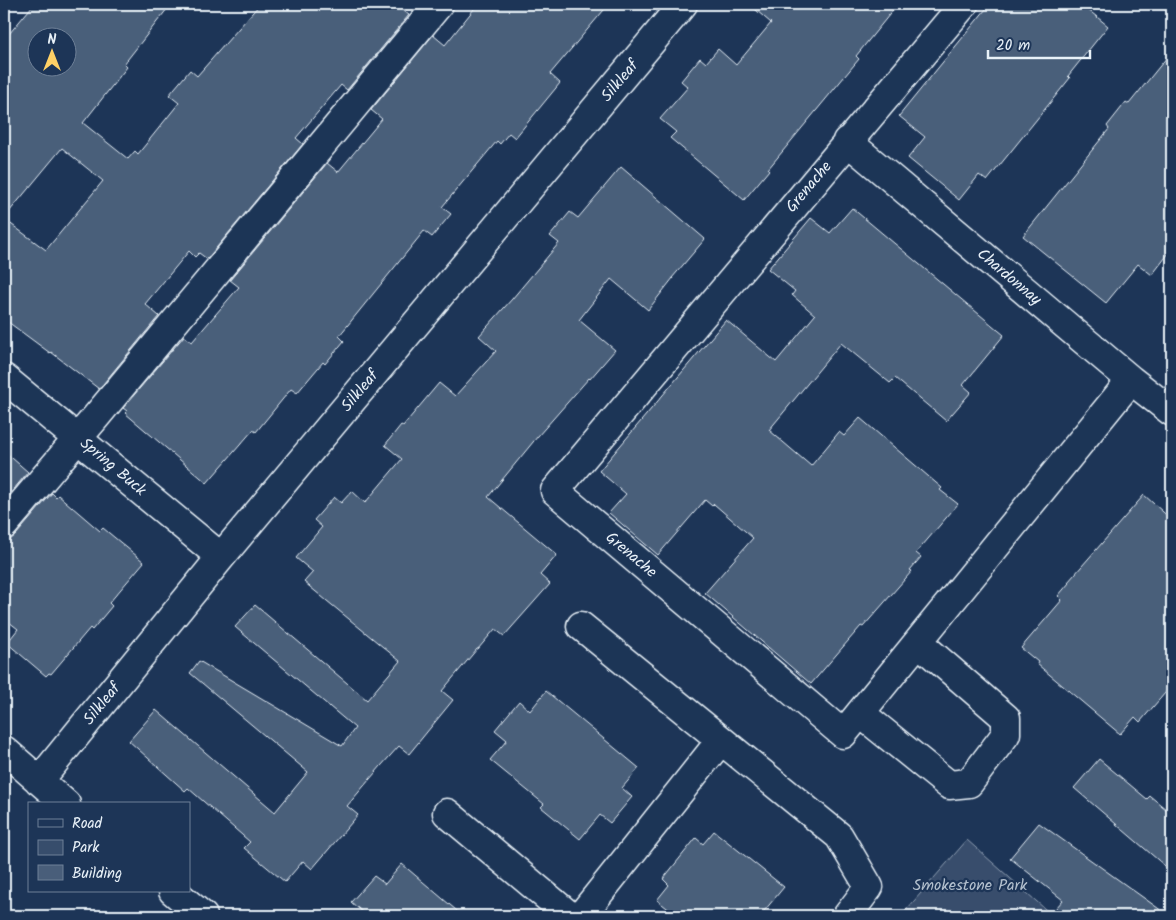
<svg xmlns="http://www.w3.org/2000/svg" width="1176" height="920" viewBox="0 0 1176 920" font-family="Kalam,sans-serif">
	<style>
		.green { fill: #374d6c; stroke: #909fb2 }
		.building { fill: #495e7a; stroke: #e8f1f8; fill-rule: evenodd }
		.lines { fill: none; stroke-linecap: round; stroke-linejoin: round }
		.minor-casing { stroke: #e8f1f8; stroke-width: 31 }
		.minor { stroke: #1d3557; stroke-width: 28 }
		.labels { text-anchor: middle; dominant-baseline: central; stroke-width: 4.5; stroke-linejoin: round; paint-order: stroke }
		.street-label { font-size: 16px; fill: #e8f1f8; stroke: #1d3557 }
		.park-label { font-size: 16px; fill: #b3c0ce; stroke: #1d3557 }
	</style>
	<rect width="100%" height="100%" fill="#1d3557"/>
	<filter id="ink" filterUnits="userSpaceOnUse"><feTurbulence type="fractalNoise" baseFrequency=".02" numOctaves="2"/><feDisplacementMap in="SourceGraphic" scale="10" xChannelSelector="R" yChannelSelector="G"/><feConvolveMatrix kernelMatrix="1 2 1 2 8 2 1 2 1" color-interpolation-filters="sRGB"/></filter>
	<g filter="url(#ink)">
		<path class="green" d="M967,840l86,76h-152z"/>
		<path class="building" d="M34,4h137l-47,60 3,3 -44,56 45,36 7,-8 3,3 41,-51 -10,-8 21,-25 7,6 63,-72h135l14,11 -62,75 -6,-5 -45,53 7,6 -96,115 -8,-6 -4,4 -6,-6 -44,53 14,12 -60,73 -48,-37 -1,1 -46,-34v-100l42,31 57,-69 -41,-33 -58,70v-178zM38,38h30v30h-30z
			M478,4h131l-59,70 10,9 -45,55 -6,-5 -9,11 -3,-3 -55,66 9,7 -19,23 -8,-6 -85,105 5,5 -19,23 -2,-2 -26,31 -6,-4 -35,43 -3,-2 -46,53 -82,-70 2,-2 -4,-3 61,-72 8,6 47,-55 -9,-7 97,-117 11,9 44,-53 -11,-9 62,-75 12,10z
			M749,4h149l-42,52 3,3 -91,110 1,1 -25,30 -74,-62 6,-6 -16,-13 28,-32 -7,-6 19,-23 6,5 12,-14 18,16 35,-42z
			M990,4h91l27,22 -40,50 2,2 -83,103 -8,-6 -20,25 -51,-42 17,-21 -26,-21z
			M1172,51v198l-20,26 -14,-11 -32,39 -83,-67 86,-107 -2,-3 19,-24 3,2z
			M621,167l84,72 -33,39h1l-25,32 -37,-31 -32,41 36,30 -25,29 -1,-1 -51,58 -50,61 69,58 -17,20 10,9 -46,52 -9,-7 -17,20h-1l-35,42 11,9 -44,54 -10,-8 -18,20 -34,40 11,9 -46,54 -9,-8 -18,21 -41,-34 6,-6 -62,-54 -3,3 -56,-50 27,-31 119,102 33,-40 -118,-99 9,-12 143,85 13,-18 -120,-101 20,-22 112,95 33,-39 -96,-79 9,-10 -17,-14 26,-31 -8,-7 20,-23 7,6 11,-12 13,12 37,-44 -17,-14 16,-20 2,1 36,-43 16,13 41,-45 -17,-15 33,-37 47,-56 -9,-7 20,-24 8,6z
			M852,208l152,127 -41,50 8,7 -25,29 -51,-43 -5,5 -49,-40 -72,87 42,36 28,-34 5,4 16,-18 82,70 -2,2 18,14 -42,49 5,4 -11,13 2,1 -49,56 -2,-1 -50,58 -106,-91 48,-55 -39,-34 -2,2 -7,-6 -47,55 -49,-42 17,-19 -27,-23 127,-151 50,42 39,-47 -23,-20 3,-4 -27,-22 43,-51 19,15z
			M4,451l24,21 -24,29z
			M52,493l4,4 2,-2 42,36 3,-3 41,34 -35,41 3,3 -20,24 -2,-2 -39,46 -2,-1 -3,3 -39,-33 11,-14 -14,-11v-78h6l6,-5z
			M1144,495l28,25v165l-32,37 -5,-5 -15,17 -83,-70 1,-2 -17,-14 41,-48 -4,-4 11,-13 -1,-1z
			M546,691l93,77 -17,20 10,9 -22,26 -10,-8 -20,24 -39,-32 3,-3 -54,-44 17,-20 -12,-10 24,-29 11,10z
			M1099,759l48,40 3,-3 22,18v58l-98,-84z
			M1039,823l130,93h-120l14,-16 -53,-42z
			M714,831l70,56 -24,29h-83l-20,-16 12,-15 -6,-6 33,-41 7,6z
			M402,864l61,52h-96l-16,-14 23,-26 11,8z"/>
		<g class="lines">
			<g class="minor-casing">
				<path id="minor" d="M964,4l-409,487 288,243 288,-354
					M847,141l284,239 41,32
					M4,378l217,179
					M4,525l91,-107 344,-414
					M581,626l258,210 30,51 -22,29
					M860,713l89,72 20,-2 37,-49v-16l-88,-76
					M4,750l62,54
					M39,781l182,-224 462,-553
					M447,813l123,103
					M173,891l30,25
					M581,916l140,-176"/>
			</g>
			<use href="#minor" class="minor"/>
		</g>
	</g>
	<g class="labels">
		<g class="street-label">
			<text transform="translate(620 81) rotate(-50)">Silkleaf</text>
			<text transform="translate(809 187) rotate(-50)">Grenache</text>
			<text transform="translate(1009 277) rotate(40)">Chardonnay</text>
			<text transform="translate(360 391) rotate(-50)">Silkleaf</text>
			<text transform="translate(113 467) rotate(40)">Spring Buck</text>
			<text transform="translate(631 555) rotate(40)">Grenache</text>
			<text transform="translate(102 704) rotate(-51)">Silkleaf</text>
		</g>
		<g class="park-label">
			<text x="970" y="885">Smokestone Park</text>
		</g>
	</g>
	<rect width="1176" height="920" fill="none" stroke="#1d3557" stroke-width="20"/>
	<rect x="10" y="10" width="1156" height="900" fill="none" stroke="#e8f1f8" stroke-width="2" filter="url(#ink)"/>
	<rect x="28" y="802" width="162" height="90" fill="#1d3557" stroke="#6e8097"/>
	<rect x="38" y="819" width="25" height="8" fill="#1d3557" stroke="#6e8097"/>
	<text x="72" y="828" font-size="15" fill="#e8f1f8">Road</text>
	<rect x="38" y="840" width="25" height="15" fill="#374d6c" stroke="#6e8097"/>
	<text x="72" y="852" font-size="15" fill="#e8f1f8">Park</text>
	<rect x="38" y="865" width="25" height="15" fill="#495e7a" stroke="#6e8097"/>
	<text x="72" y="878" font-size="15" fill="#e8f1f8">Building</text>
	<g transform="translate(52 52)"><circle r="24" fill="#1d3557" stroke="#6e8097"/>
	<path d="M0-4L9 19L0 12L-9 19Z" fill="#ffd166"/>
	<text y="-8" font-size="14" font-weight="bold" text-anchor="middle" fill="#e8f1f8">N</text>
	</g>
	<path d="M988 50v8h102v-8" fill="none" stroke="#e8f1f8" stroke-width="2.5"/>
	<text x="996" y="50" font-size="15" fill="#e8f1f8" stroke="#1d3557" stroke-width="4" paint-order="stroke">20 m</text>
</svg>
